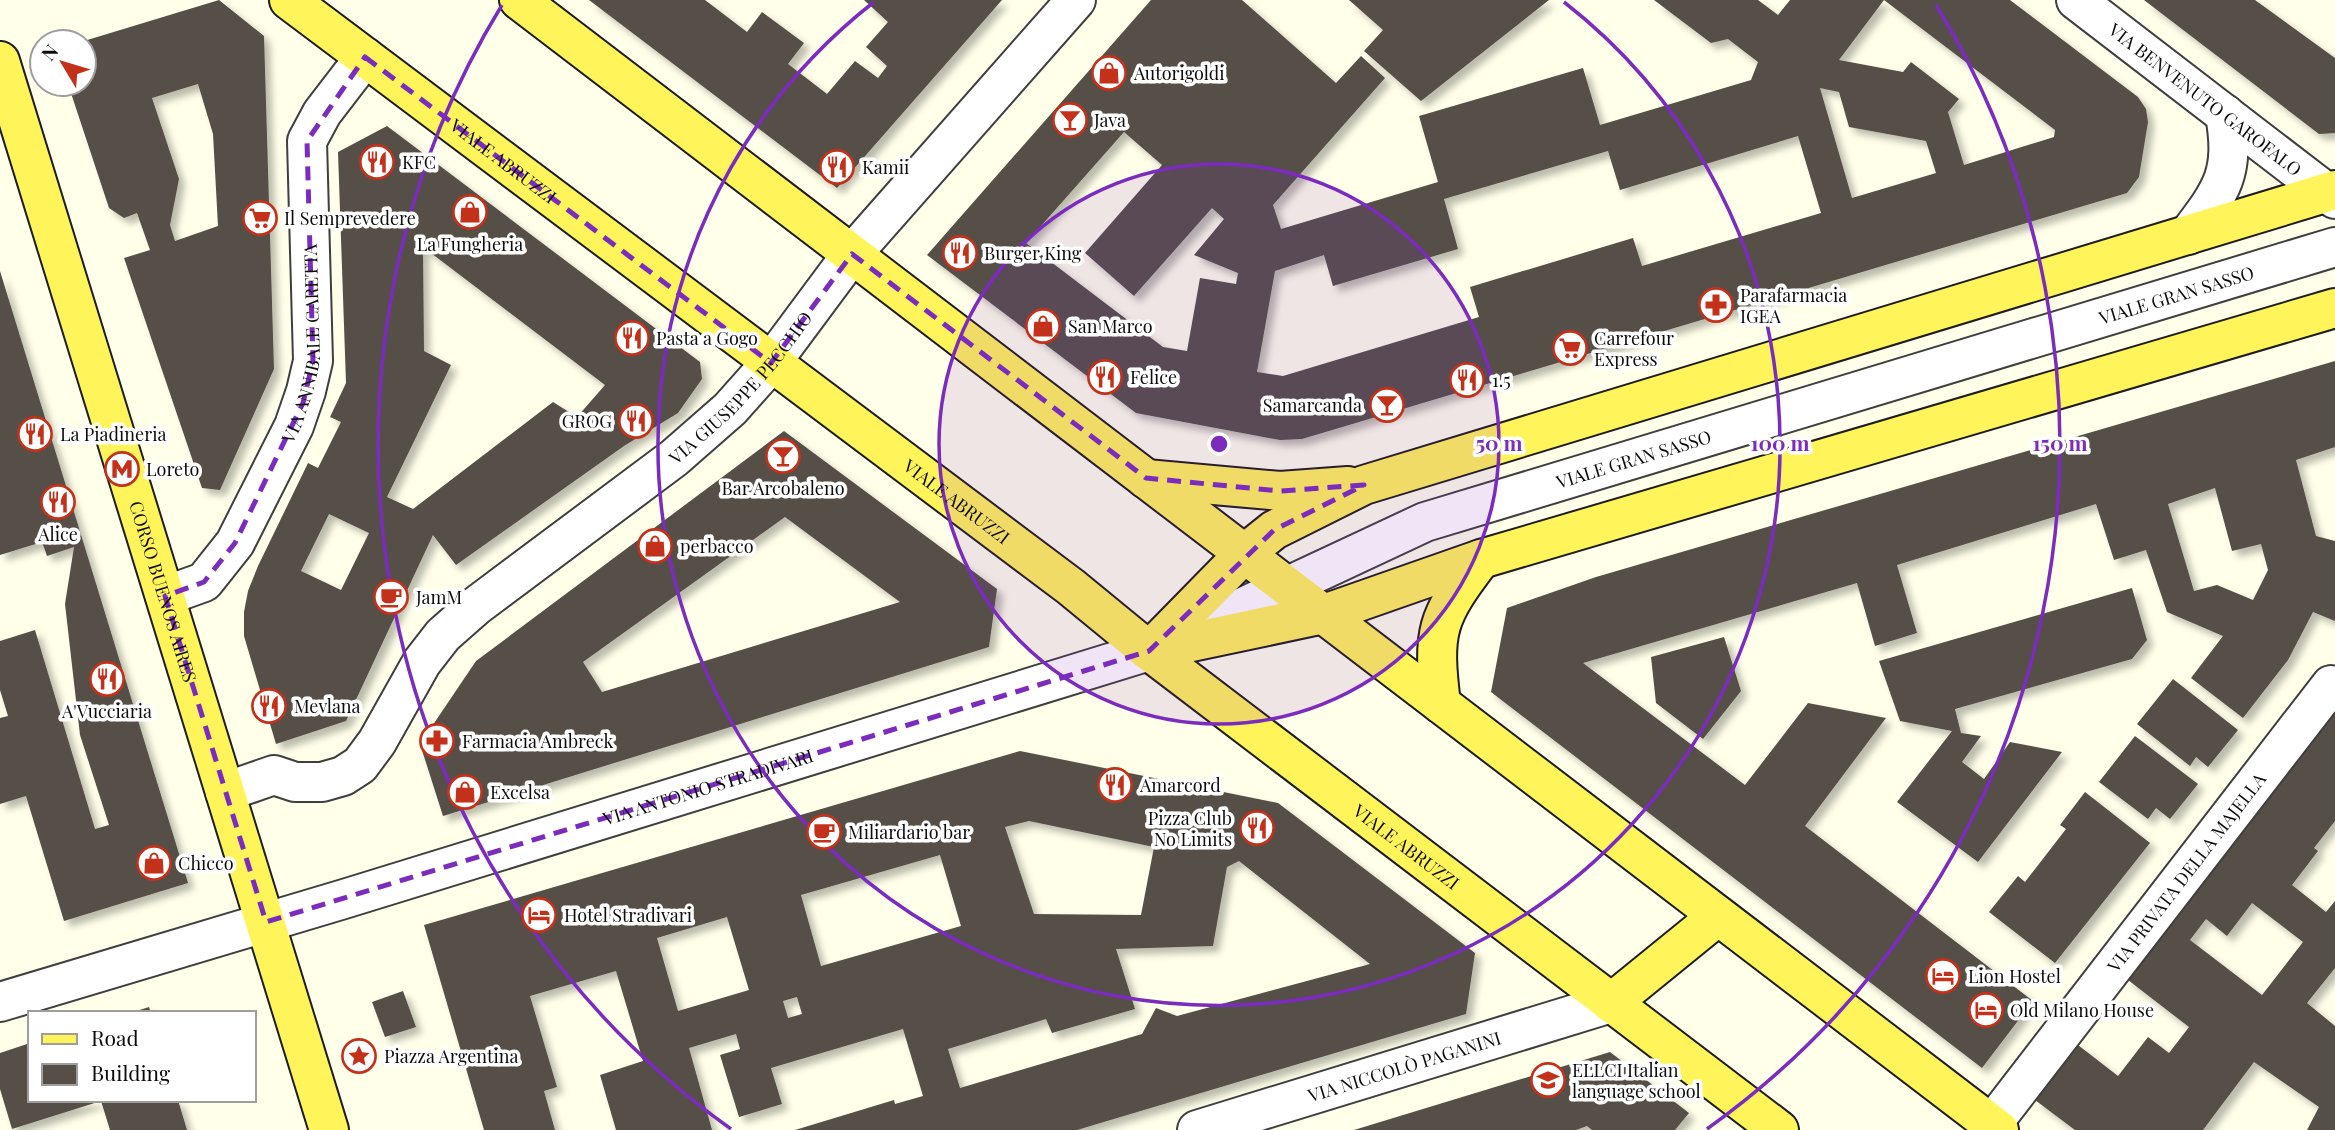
<svg xmlns="http://www.w3.org/2000/svg" width="2335" height="1130" viewBox="0 0 2335 1130" font-family="'Playfair Display',serif">
	<style>
		.building { fill: #554f47; fill-rule: evenodd; filter: url(#shadow) }
		.lines { fill: none; stroke-linecap: round; stroke-linejoin: round }
		.minor-casing { stroke: #3f3f3f; stroke-width: 42 }
		.major-casing { stroke: #1d1d1d; stroke-width: 42 }
		.minor { stroke: #fff; stroke-width: 38 }
		.major { stroke: #fff45a; stroke-width: 38 }
		.marked { fill: none; stroke: #7b2cbf; stroke-width: 5; stroke-dasharray: 14 9; stroke-linejoin: round }
		.ring { fill: none; stroke: #7b2cbf; stroke-width: 3.5 }
		.labels { text-anchor: middle; dominant-baseline: central; stroke-width: 7; stroke-linejoin: round; paint-order: stroke }
		.poi-label { font-size: 18px; fill: #0c0c0c; stroke: #fff; text-anchor: start }
		.street-label { font-size: 18px; fill: #0c0c0c; stroke: #fff }
		.centre { fill: #7b2cbf; stroke: #fff; stroke-width: 3.5 }
		.ring-label { font-size: 21px; text-anchor: middle; font-weight: bold; fill: #7b2cbf; stroke: #fff; stroke-width: 7; stroke-linejoin: round; paint-order: stroke }
	</style>
	<defs>
		<filter id="shadow"><feDropShadow dx="6" dy="6" stdDeviation="3.5" flood-color="#0004"/></filter>
	</defs>
	<rect width="100%" height="100%" fill="#ffffea"/>
	<path class="building" d="M219,0l45,36 10,333 -54,121 -18,-2 -78,-230 26,-8 -13,-37 -13,5 -15,-10 -41,-124h16v-43zM198,84l15,50 5,92 -43,15 -5,-16 9,-46 -27,-81z
		M589,0h116l42,32 15,-20 42,31 -16,21 39,30 28,-33 23,17 9,-12 -21,-19 22,-25 -24,-22h138l-165,188z
		M1151,0h91l94,83 25,-27 24,22 -112,127 8,24 157,-47 -19,-66 164,-48 17,57 151,-45 7,-18 -30,-23 -17,4 -57,-43h104l20,15 12,-15h220l128,97 8,12 2,13 -9,55 -12,16 -825,246 -22,1 -144,-27 -209,-158zM1884,0l171,130 -1,7 -90,28 -16,-53 11,-13 -48,-37 -8,10 -64,-12zM1820,88l19,4 10,35 77,14 10,32 -84,25zM1124,132l38,33 -77,88 49,43 78,-88 12,11 -30,36 44,18 -2,11 -36,-6 -13,73 -24,-4 -137,-104zM1798,136l23,77 -179,53 -9,-28 -163,49 9,30 -196,59 -26,-4 18,-101 49,-16 9,31 125,-37 -14,-50 164,-48 12,39z
		M1349,0h200l-128,101 -57,-50 19,-21z
		M2144,0h111l80,58v75l-16,1z
		M387,126l313,236 2,17 -24,34 -54,33 -168,119 -23,-30 -87,186 -70,23 -32,-108v-24l4,-21 10,-25 50,-103 10,5 23,-46 -11,-5 16,-34 -8,-231zM423,247l182,138 -28,32 -24,-15 -140,107 -26,-12 64,-132 -27,-14zM329,514l40,19 -28,57 -40,-19z
		M0,271l188,612 -124,38 -38,-125 -26,8v-86l8,-2 -8,-26v-49l35,-11 60,199 14,-4 -29,-90 -15,-131 9,-57 -27,9 -5,-14 -42,13z
		M2335,361v86l-39,13 20,76 19,5v80l-22,-9 -25,48 -45,58 -52,-40 32,-42 -56,-24 -21,-62 -32,10 -18,-56 -199,61 20,68 -42,13 -18,-63 -274,80 162,122 63,-82 78,15 -81,108 228,175 -51,67 -491,-376 16,-84 89,-31zM2215,488l17,63 29,-7 7,26 -15,30 -36,-15 -23,6 -26,-87z
		M784,431l213,158 -8,58 -546,169 -23,-72 56,-83zM785,517l115,85 -298,90 -19,-30z
		M2132,588l15,52 -15,19 -177,50 6,24 20,3 -19,26 22,17 26,-37 52,10 -84,110 -81,-60 55,-71 -52,-10 -21,-60z
		M1724,637l17,54 -38,48 -47,-36 -5,-46z
		M2173,679l65,51 -30,37 -12,-10 -6,9 -53,-42z
		M2335,712v109l-21,27 4,3 -26,34 34,27 9,-11v67l-28,35 28,23v104h-28l12,-23 -65,-45 -51,68h-128l-40,-30 43,-55 40,31 30,-39 21,16 20,-26 -61,-47zM2252,903l51,39 -41,53 -72,-55 16,-21 21,17z
		M2135,736l63,48 -28,35 -14,-11 -8,11 -49,-37z
		M1020,751l258,52 197,150 -9,61 -389,116h-282l99,-30 1,4 28,-8 -20,-67 -132,39 11,36 -43,13 -19,-62 20,-6 -4,-15 -47,14 23,82h-96l-16,-55 43,-14 -27,-90 -86,25 27,91 -13,4 11,39h-71l-60,-205zM1029,821l125,26 -13,68 -107,-1 -29,-87zM940,855l21,71 -140,40 -20,-71zM1239,861l131,103 -193,52 -21,-8 -14,26 -182,54 -12,-39 98,-30 6,14 83,-24 -19,-60 97,-3 14,-79zM727,917l22,73 -71,21 -21,-73zM797,997l5,17 -14,4 -5,-17z
		M2085,792l65,51 -95,120 -66,-51 29,-36 7,6 41,-53 -6,-4z
		M403,991l13,36 -31,10 -13,-35z
		M149,1007l2,6h-18v-1z
		M30,1043v57h148l9,30h-77l-9,-29 -89,28 -12,-40v-36z
		M1610,1052l79,61 -14,17h-83l-5,-4 -11,4h-222z"/>
	<g class="lines">
		<g class="minor-casing">
			<g id="minor">
				<path id="s1" d="M2076,0l259,199"/>
				<path d="M2188,235c35,-46 47,-62 37,-121"/>
				<path id="s2" d="M165,596l39,-14 31,-39 59,-117 12,-35 7,-30 -6,-220 15,-28 43,-56"/>
				<path id="s3" d="M225,792l49,-17 21,7h27l21,-6 17,-11 17,-23 45,-80 21,-27 33,-29 198,-148 56,-49 41,-46 81,-109 224,-254"/>
				<path id="s4" d="M0,1002l344,-103 805,-248 276,-129 910,-275"/>
				<path id="s5" d="M1992,1124l339,-439"/>
				<path id="s6" d="M1197,1130l414,-127"/>
			</g>
		</g>
		<g class="major-casing">
			<g id="major">
				<path id="s7" d="M289,0l782,587 78,64 630,479"/>
				<path d="M519,0l1480,1130"/>
				<path id="s8" d="M0,61l329,1069"/>
				<path d="M1146,479l134,12 68,-5"/>
				<path d="M1149,651l95,-97 30,-24 90,-45 971,-295"/>
				<path d="M1149,651l175,-37 157,-55 854,-251"/>
				<path d="M1441,704c-9,-73 -5,-86 40,-145"/>
				<path d="M1611,1003l107,-87"/>
			</g>
		</g>
		<use href="#minor" class="minor"/>
		<use href="#major" class="major"/>
	</g>
	<path class="marked" d="M365,57l406,306 81,-109 294,224 134,13 84,-6 -90,45 -125,121 -883,271 -101,-326 39,-14 31,-39 68,-140 10,-42 -6,-220z"/>
	<circle cx="1219" cy="444" r="280" fill="#7b2cbf" fill-opacity=".12"/>
	<g class="ring">
		<circle cx="1219" cy="444" r="280"/>
		<path d="M1564 2A561 561 0 1 1 874 2"/>
		<path d="M731 1129A841 841 0 0 1 502 5M1936 5A841 841 0 0 1 1707 1129"/>
	</g>
	<defs>
		<g id="shop-ring" transform="scale(1.75)"><circle r="9.5" fill="#fff" stroke="#c4311b" stroke-width="1.5"/><path d="M-5-2.5h2.3a2.7 3.5 0 0 1 5.4 0H5L5.5 6h-11ZM-1.5-2.5h3a1.5 2.3 0 0 0-3 0Z" fill="#c4311b"/></g>
		<g id="bar-ring" transform="scale(1.75)"><circle r="9.5" fill="#fff" stroke="#c4311b" stroke-width="1.5"/><path d="M-6-5H6L.8 .8V4.5H3.5V6h-7V4.5H-.8V.8Z" fill="#c4311b"/></g>
		<g id="restaurant-ring" transform="scale(1.75)"><circle r="9.5" fill="#fff" stroke="#c4311b" stroke-width="1.5"/><path d="M-5-6h1v4h1v-4h1v4h1v-4h1v5L-1.5 .5V6h-2V.5L-5-1ZM5-6V6H3V1.5H1.5Q1.5-4 5-6Z" fill="#c4311b"/></g>
		<g id="supermarket-ring" transform="scale(1.75)"><circle r="9.5" fill="#fff" stroke="#c4311b" stroke-width="1.5"/><path d="M-6-5.5h2.5l.6 2H6L4.5 2H-2.5L-4.4-4H-6ZM-1.5 3.2a1.3 1.3 0 1 0 .1 0ZM3 3.2a1.3 1.3 0 1 0 .1 0Z" fill="#c4311b"/></g>
		<g id="pharmacy-ring" transform="scale(1.75)"><circle r="9.5" fill="#fff" stroke="#c4311b" stroke-width="1.5"/><path d="M-2-6h4v4h4v4h-4v4h-4v-4h-4v-4h4Z" fill="#c4311b"/></g>
		<g id="metro-ring" transform="scale(1.75)"><circle r="9.5" fill="#fff" stroke="#c4311b" stroke-width="1.5"/><path d="M-5.5 5V-5H-3L0 0L3-5H5.5V5H3V-.5L0 4L-3-.5V5Z" fill="#c4311b"/></g>
		<g id="cafe-ring" transform="scale(1.75)"><circle r="9.5" fill="#fff" stroke="#c4311b" stroke-width="1.5"/><path d="M-5.5-4.5H6V0H3Q3 3.5 0 3.5H-2.5Q-5.5 3.5-5.5 0ZM3-3.2v2h1.7v-2ZM-6 4.5H4V6H-6Z" fill="#c4311b"/></g>
		<g id="hotel-ring" transform="scale(1.75)"><circle r="9.5" fill="#fff" stroke="#c4311b" stroke-width="1.5"/><path d="M-6-4.5h1.5V1H6V5H4.5V3h-9V5H-6ZM-4 0a1.8 1.8 0 1 1 3.6 0ZM.5 0V-2.5h3Q6-2.5 6 0Z" fill="#c4311b"/></g>
		<g id="sight-ring" transform="scale(1.75)"><circle r="9.5" fill="#fff" stroke="#c4311b" stroke-width="1.5"/><path d="M0-6L1.8-2.2L6-1.7L2.9 1.2L3.7 5.4L0 3.3L-3.7 5.4L-2.9 1.2L-6-1.7L-1.8-2.2Z" fill="#c4311b"/></g>
		<g id="school-ring" transform="scale(1.75)"><circle r="9.5" fill="#fff" stroke="#c4311b" stroke-width="1.5"/><path d="M0-5L7-2L0 1L-7-2ZM-4 1L0 2.5L4 1V4Q0 6-4 4Z" fill="#c4311b"/></g>
	</defs>
	<g fill-rule="evenodd">
		<use href="#shop-ring" x="1109" y="73"/>
		<use href="#bar-ring" x="1070" y="120"/>
		<use href="#restaurant-ring" x="377" y="162"/>
		<use href="#restaurant-ring" x="837" y="167"/>
		<use href="#shop-ring" x="470" y="212"/>
		<use href="#supermarket-ring" x="260" y="218"/>
		<use href="#restaurant-ring" x="960" y="253"/>
		<use href="#pharmacy-ring" x="1716" y="305"/>
		<use href="#shop-ring" x="1043" y="326"/>
		<use href="#restaurant-ring" x="632" y="338"/>
		<use href="#supermarket-ring" x="1570" y="348"/>
		<use href="#restaurant-ring" x="1105" y="377"/>
		<use href="#restaurant-ring" x="1467" y="380"/>
		<use href="#bar-ring" x="1387" y="405"/>
		<use href="#restaurant-ring" x="636" y="421"/>
		<use href="#restaurant-ring" x="35" y="434"/>
		<use href="#bar-ring" x="783" y="456"/>
		<use href="#metro-ring" x="122" y="469"/>
		<use href="#restaurant-ring" x="58" y="502"/>
		<use href="#shop-ring" x="655" y="546"/>
		<use href="#cafe-ring" x="391" y="597"/>
		<use href="#restaurant-ring" x="107" y="679"/>
		<use href="#restaurant-ring" x="269" y="706"/>
		<use href="#pharmacy-ring" x="437" y="741"/>
		<use href="#restaurant-ring" x="1115" y="785"/>
		<use href="#shop-ring" x="465" y="792"/>
		<use href="#restaurant-ring" x="1257" y="828"/>
		<use href="#cafe-ring" x="824" y="832"/>
		<use href="#shop-ring" x="154" y="863"/>
		<use href="#hotel-ring" x="539" y="915"/>
		<use href="#hotel-ring" x="1943" y="976"/>
		<use href="#hotel-ring" x="1986" y="1010"/>
		<use href="#sight-ring" x="359" y="1056"/>
		<use href="#school-ring" x="1548" y="1080"/>
	</g>
	<g class="labels">
		<g class="poi-label">
			<text x="1134" y="73">Autorigoldi</text>
			<text x="1094" y="120">Java</text>
			<text x="402" y="162">KFC</text>
			<text x="862" y="167">Kamii</text>
			<text x="284" y="218">Il Semprevedere</text>
			<text x="470" y="244" text-anchor="middle">La Fungheria</text>
			<text x="984" y="253">Burger King</text>
			<text x="1740" y="295">Parafarmacia<tspan x="1740" dy="21">IGEA</tspan></text>
			<text x="1068" y="326">San Marco</text>
			<text x="656" y="338">Pasta a Gogo</text>
			<text x="1594" y="338">Carrefour<tspan x="1594" dy="21">Express</tspan></text>
			<text x="1130" y="377">Felice</text>
			<text x="1492" y="380">1.5</text>
			<text x="1362" y="405" text-anchor="end">Samarcanda</text>
			<text x="612" y="421" text-anchor="end">GROG</text>
			<text x="60" y="434">La Piadineria</text>
			<text x="146" y="469">Loreto</text>
			<text x="783" y="488" text-anchor="middle">Bar Arcobaleno</text>
			<text x="58" y="534" text-anchor="middle">Alice</text>
			<text x="680" y="546">perbacco</text>
			<text x="416" y="597">JamM</text>
			<text x="294" y="706">Mevlana</text>
			<text x="107" y="711" text-anchor="middle">A'Vucciaria</text>
			<text x="462" y="741">Farmacia Ambreck</text>
			<text x="1140" y="785">Amarcord</text>
			<text x="490" y="792">Excelsa</text>
			<text x="1232" y="818" text-anchor="end">Pizza Club<tspan x="1232" dy="21">No Limits</tspan></text>
			<text x="848" y="832">Miliardario bar</text>
			<text x="178" y="863">Chicco</text>
			<text x="564" y="915">Hotel Stradivari</text>
			<text x="1968" y="976">Lion Hostel</text>
			<text x="2010" y="1010">Old Milano House</text>
			<text x="384" y="1056">Piazza Argentina</text>
			<text x="1572" y="1070">ELLCI Italian<tspan x="1572" dy="21">language school</tspan></text>
		</g>
		<g class="street-label">
			<text stroke="none"><textPath href="#s1" startOffset="163">VIA BENVENUTO GAROFALO</textPath></text>
			<text stroke="none"><textPath href="#s7" startOffset="268">VIALE ABRUZZI</textPath></text>
			<text stroke="none"><textPath href="#s4" startOffset="2291">VIALE GRAN SASSO</textPath></text>
			<text stroke="none"><textPath href="#s2" startOffset="306">VIA ANNIBALE CARETTA</textPath></text>
			<text stroke="none"><textPath href="#s3" startOffset="686">VIA GIUSEPPE PECCHIO</textPath></text>
			<text stroke="none"><textPath href="#s4" startOffset="1724">VIALE GRAN SASSO</textPath></text>
			<text stroke="none"><textPath href="#s7" startOffset="835">VIALE ABRUZZI</textPath></text>
			<text stroke="none"><textPath href="#s8" startOffset="555">CORSO BUENOS AIRES</textPath></text>
			<text stroke="none"><textPath href="#s4" startOffset="740">VIA ANTONIO STRADIVARI</textPath></text>
			<text stroke="none"><textPath href="#s7" startOffset="1402">VIALE ABRUZZI</textPath></text>
			<text stroke="none"><textPath href="#s5" startOffset="318">VIA PRIVATA DELLA MAJELLA</textPath></text>
			<text stroke="none"><textPath href="#s6" startOffset="217">VIA NICCOLÒ PAGANINI</textPath></text>
		</g>
	</g>
	<circle cx="1219" cy="444" r="10" class="centre"/>
	<g class="ring-label">
		<text x="1499" y="451">50 m</text>
		<text x="1780" y="451">100 m</text>
		<text x="2060" y="451">150 m</text>
	</g>
	<rect x="28" y="1011" width="228" height="91" fill="#ffffff" stroke="#9e9e9e" stroke-width="2"/>
	<rect x="42" y="1034" width="35" height="10" fill="#fff45a" stroke="#9e9e9e" stroke-width="2"/>
	<text x="91" y="1046" font-size="21" fill="#0c0c0c">Road</text>
	<rect x="42" y="1064" width="35" height="21" fill="#554f47" stroke="#9e9e9e" stroke-width="2"/>
	<text x="91" y="1081" font-size="21" fill="#0c0c0c">Building</text>
	<g transform="translate(63 63) rotate(308)"><circle r="33" fill="#ffffff" stroke="#9e9e9e" stroke-width="2"/>
	<path d="M0-5L12 26L0 18L-12 26Z" fill="#c4311b"/>
	<text y="-10" font-size="19" font-weight="bold" text-anchor="middle" fill="#0c0c0c">N</text>
	</g>
</svg>
